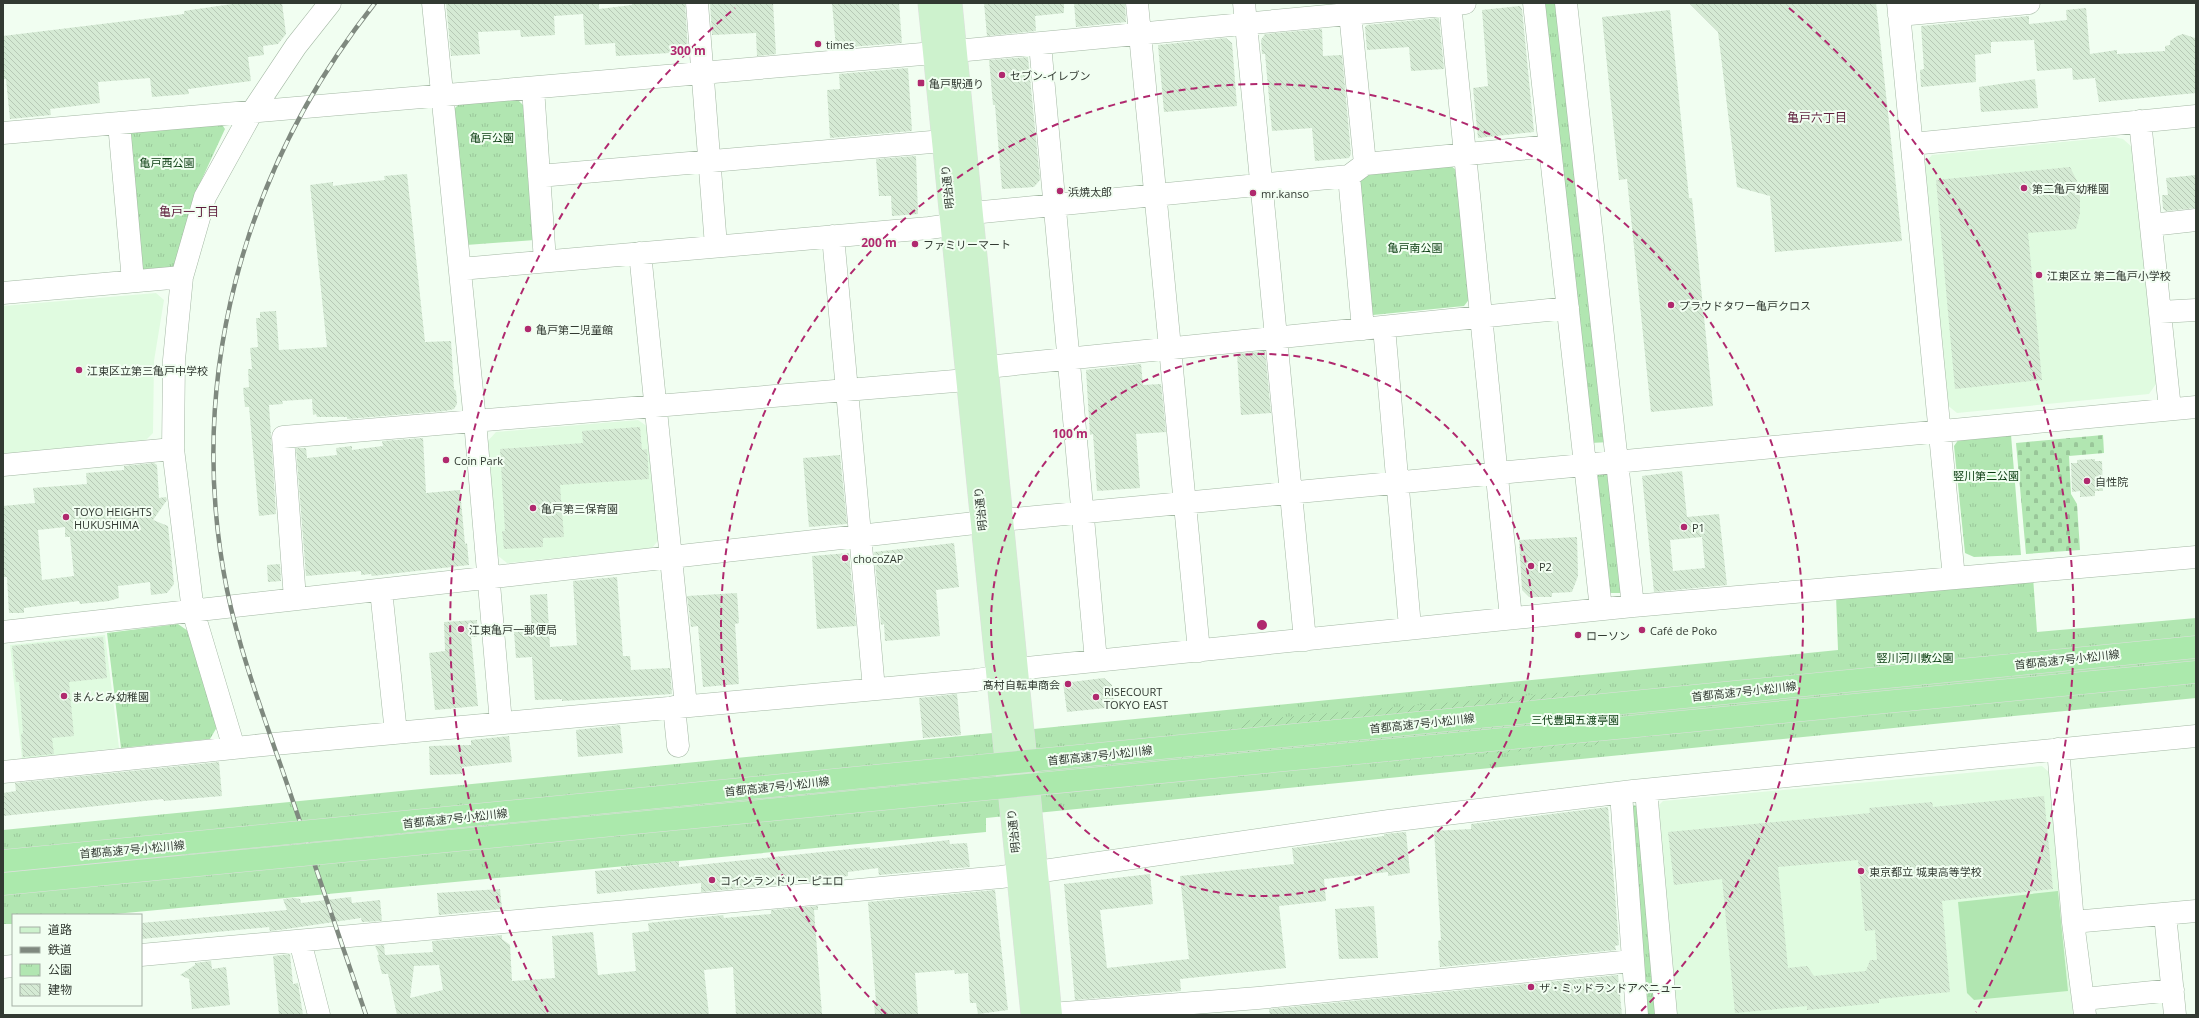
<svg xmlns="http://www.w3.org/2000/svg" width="2199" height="1018" viewBox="0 0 2199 1018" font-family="'Open Sans','Noto Sans JP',sans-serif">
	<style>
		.built { fill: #e0fbe0 }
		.cemetery { fill: url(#cemetery-stones) }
		.park { fill: url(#park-tufts) }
		.garden { fill: url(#garden-furrows) }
		.pitch { fill: #b1e6b1 }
		.building { fill: url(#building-back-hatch); fill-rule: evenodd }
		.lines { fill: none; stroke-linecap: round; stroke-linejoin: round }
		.minor-casing { stroke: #a4b8a4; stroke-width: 23 }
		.major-casing { stroke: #dedfde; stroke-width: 23 }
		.minor { stroke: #fff; stroke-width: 22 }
		.major { stroke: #cdf2cd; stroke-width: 22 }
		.rail-casing { stroke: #7f897f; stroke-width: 4.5 }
		.rail { stroke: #f1fef1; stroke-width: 3; stroke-dasharray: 9; stroke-linecap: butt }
		.highway-bridge-casing { stroke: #dedfde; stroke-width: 23; stroke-linecap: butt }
		.highway-bridge { stroke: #abe9ac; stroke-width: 22 }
		.ring { fill: none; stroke: #b0296e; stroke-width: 2; stroke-dasharray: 7 5 }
		.poi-dot { fill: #b0296e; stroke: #f1fef1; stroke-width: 1.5 }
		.labels { text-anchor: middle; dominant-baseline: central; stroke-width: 4; stroke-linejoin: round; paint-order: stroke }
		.poi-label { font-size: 11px; fill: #323a32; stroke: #f1fef1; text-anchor: start }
		.park-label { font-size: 11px; fill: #093b0f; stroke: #f1fef1 }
		.street-label { font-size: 11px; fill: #323a32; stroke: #f1fef1 }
		.neighbourhood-label { font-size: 12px; fill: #5f1e3d; stroke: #f1fef1 }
		.centre { fill: #b0296e; stroke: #f1fef1; stroke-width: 2 }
		.ring-label { font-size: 12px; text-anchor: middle; font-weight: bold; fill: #b0296e; stroke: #f1fef1; stroke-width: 4; stroke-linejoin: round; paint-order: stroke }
	</style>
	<defs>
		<pattern id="cemetery-stones" width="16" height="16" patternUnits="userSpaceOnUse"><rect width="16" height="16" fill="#b1e6b1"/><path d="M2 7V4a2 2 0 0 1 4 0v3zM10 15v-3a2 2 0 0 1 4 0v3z" fill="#99c699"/></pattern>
		<pattern id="park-tufts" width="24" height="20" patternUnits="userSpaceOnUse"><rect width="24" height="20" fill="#b1e6b1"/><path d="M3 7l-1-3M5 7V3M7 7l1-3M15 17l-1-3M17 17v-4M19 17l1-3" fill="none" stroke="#99c699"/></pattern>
		<pattern id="garden-furrows" width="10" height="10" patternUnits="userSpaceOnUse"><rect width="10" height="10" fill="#b1e6b1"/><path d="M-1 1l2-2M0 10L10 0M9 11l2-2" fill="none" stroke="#99c699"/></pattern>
		<pattern id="building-back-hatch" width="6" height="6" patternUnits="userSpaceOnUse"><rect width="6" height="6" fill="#d5ead4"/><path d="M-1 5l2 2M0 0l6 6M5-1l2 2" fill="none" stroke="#b7c9b6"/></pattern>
	</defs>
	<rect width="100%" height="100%" fill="#f1fef1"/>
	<path class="built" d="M2114,137l9,2 9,8 24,237 -7,10 -192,19 -11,-9 -24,-238 10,-11z
		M156,293l8,7 -10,61 -1,72 -9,9 -141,13v-149z
		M638,420l13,9 10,108 -9,11 -145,15 -10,-8 -11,-112 10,-11z
		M105,635l14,113 -97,11 -12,-114z
		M2042,766l8,7 23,242h-398l-18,-208 6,-6z"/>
	<path class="cemetery" d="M2103,435l1,18 -35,3 2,38 6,10 3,46 -54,4 -10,-111z"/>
	<path class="park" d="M1538,3h21l52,439 -21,1z
		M515,97l10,10 10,133 -69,5 -13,-135 9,-9z
		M218,119l7,10 -24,52 -25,82 -4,6 -27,2 -7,-4 -11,-134z
		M1450,165l12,10 9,122 -7,9 -91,9 -6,-5 -10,-129 8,-10z
		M2011,435l10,120 -47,2 -9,-4 -11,-107 5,-7z
		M1613,471l16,122h-22l-13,-121z
		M2033,577l4,55 159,-14v80l-1210,120v14l-882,83h-91v9h-10v-94l1835,-180 -2,-55z
		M178,624l10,7 29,96 -7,12 -89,9 -14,-115z
		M1644,805l19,210h-22l-15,-209z"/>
	<path class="garden" d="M1602,689l3,4 3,41 -12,11 -402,33 -20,-14v-10l76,-34z"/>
	<path class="pitch" d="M2058,891l10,100 -94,9 -7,-7 -9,-91z"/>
	<path class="building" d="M239,3h43l4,31 -8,10 -15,2 1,9 -16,2 3,24 -63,8 1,5 -37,3 -2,-19 -52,4 2,21 -50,6 1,6 -41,4 -4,-40h-3v-43l181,-22v-3z
		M446,3h153v6l33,-4v-2h53l3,49 -72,4 -1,-13 -30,2 -2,-31 -29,2 1,19 -34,2 -1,-7 -42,2 2,22 -29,2z
		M710,3h63l3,51 -19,2 -1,-23 -44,2z
		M832,3h67l3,40 -66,5z
		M984,3h80v10l-29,3 1,15 -49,5z
		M1074,3h51l1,19 -50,5z
		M1689,3h187l26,238 -127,11 -5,-56 -33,-9 -19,-155z
		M1520,6l2,3 12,123 -56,6 -5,-50 15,-2 -6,-76z
		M2086,8l4,46 27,-4v4l48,-3v-5l5,-1v-4l7,-5 6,-2 12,4 1,55 -97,9 -4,-24 -22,2 -1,-12 -35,3 -3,-31 -43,2v11l-16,2 1,27 -55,5 -1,-17 4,-1 -3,-43 108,-10v8l38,-4 -1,-10z
		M1670,10l19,188h3l21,208 -62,6 -24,-233 -8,1 -17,-163z
		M1439,18l5,51 -33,2 -2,-24 -42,3 -2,-23 2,-2z
		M1322,29l1,27 19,-1 9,99 -2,4 -34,3 -3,-33 -40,3 -7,-77h-3l-1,-14 4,-6z
		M1226,38l6,5 5,63 -73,6 -6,-67z
		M1028,57l12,123 -6,7 -32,2 -7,-84h-2l-4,-45z
		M908,68l4,63 -82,7 -3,-48 13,-1 -1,-15z
		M2035,79l3,29 -57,4 -2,-25z
		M916,156l2,58 -26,2 -1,-20h-12l-3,-37z
		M2070,167l7,14 3,16v16l-4,16 -48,4 14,147 -87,9 -19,-209z
		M407,174l18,168 26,-1 3,48 2,2 1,13 -3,5 -9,2 -98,8v-2h-30l-1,-3 -3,1 -1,-16 -30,2 1,3 -14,1 7,109 -17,2 -10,-109h-4l-2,-19 6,-1 -1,-18h4l-2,-21 8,-1 -2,-29h4v-6l16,-1 3,39 48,-3 -17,-162 23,-3v4l15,-2 37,-4 -1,-4z
		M2196,175v33l-30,3 -3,-2 -1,-14h6l-2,-17z
		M1265,351l6,62 -30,2 -4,-61z
		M1141,364l2,21 18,-1 5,48 -30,2 4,54 -43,3 -4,-57 -3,1 -4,-65z
		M640,427l2,23 5,-1 2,30 -89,6 4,52 -21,1v9l-39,2 -2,-18h3l-5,-82 83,-6 -1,-12z
		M423,438l3,55 34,-3 5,54 2,-1 2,22 -97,11 -1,-2 -10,1v-4l-55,5 -10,-128h10l1,10 30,-3 -1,-7 16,-2v4l31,-4 -1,-5z
		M840,455l7,69 -38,3 -6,-69z
		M2095,459v2h7l1,30h-8v5l-15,1v-6l-8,1 -1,-29h6v-3z
		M154,463l3,2 2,33 7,-1 1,3 -14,20 15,6 6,58 -7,9 -16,2 -1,-13 -32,4 1,12 -10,3 -29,3 -1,-3 -55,7v5h-15l-2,-36h-4v-71l32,-3 -2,-15 54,-4 -1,-11 38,-3v-4zM65,527v10h5l4,39 -32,4 -4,-50z
		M1682,471l5,46 32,-3 8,71 -73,7 -12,-116zM1702,537l3,31 -32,3 -3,-31z
		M1577,537l1,39 -6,16 -20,1v4h-23l-7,-7 -3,-50z
		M954,543l5,44 -23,3 4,46 -55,5 -1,-17 -3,1 -7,-73z
		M849,553l7,73 -39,3 -5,-73z
		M280,564l1,17 -13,1 -1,-17z
		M617,577l6,79h7l1,14 39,-2 2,26 -110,7v-2l-27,1 -3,-43 -16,1 -2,-26 18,-2 -2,-35 17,-1 3,53 27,-2 -4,-64z
		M737,593l2,30 -4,1 4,60 -36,3 -5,-61 -7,1 -4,-31z
		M477,620v17h-6l7,69 -43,4 -6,-57 16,-2 -1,-29z
		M103,637l4,41 -38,4 5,54 -22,2 2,16 -31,3 -2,-23 2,-1 -4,-51h-3l-4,-36z
		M1104,678l8,7 3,22 -48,5 -4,-29z
		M957,694l4,41 -38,3 -4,-40z
		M620,725l3,28 -45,4 -2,-27z
		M509,736l3,26 -50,5v7l-32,1 -1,-29 42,-1v-5z
		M219,762l3,34 -58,5 -1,-2 -160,17v-23l13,-2 -1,-8z
		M2044,796l9,93 -111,12 8,91 -71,7v4l-72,7v-4l-72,7 -13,-134 -48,6 -6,-53 202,-19 -1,-5 63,-6 1,5zM1858,860l7,71 10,-1 2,30h-7l-4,11 -52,5 -7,-10 -19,2 -10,-101z
		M1608,807l11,138 -4,1 1,4 -176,17 -2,-26 3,-1 -7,-109 37,-2v-5z
		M1406,832l4,41 -22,3v-4l-64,7 2,22 -47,5 7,62 -106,11 1,12 -106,9 -11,-116 86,-10 3,30 -53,6 7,58 82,-9 -9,-83 114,-12 -2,-16 92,-12v-2z
		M949,840l1,4 17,-1 3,24 -91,8 -1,-7 -30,4v4l-32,5 -115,11v-9l-104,11 -2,-23 26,-2v-2l58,-6v6l191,-20v2z
		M500,889l2,20 -63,6 -2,-22z
		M995,890l13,120 -30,4 -2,-11h-6l-2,-30 -13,1 -1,-4 -39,3 3,42h-43l-1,-13h2l-8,-100z
		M351,897l1,6 28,-3 2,21 -20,1 -1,-4 -75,11 -16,2 -1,-4 -128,12v-16l146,-13 -4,-11 12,-1 5,1 1,4z
		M818,906v4h-4l8,104 -86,1 -3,-48 -29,3 5,45h-312l-9,-41h-6l-5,-19h2l-4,-9 9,-1 1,10 48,-3 -1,-11 70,-6v4l8,6 2,36 43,-3 -3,-42 41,-4 5,43 38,-4 -4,-38 17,-2 -1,-8 75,-8 1,3 47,-4v-4zM439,965l4,25 -33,8 4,-32z
		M1374,906l4,52 -39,1 -4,-50z
		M290,954l3,30 5,-1 5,32h-24l-6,-59z
		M211,961l1,8 14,-2 4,38 -38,4 -3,-30 -9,-4 15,-10v-2z
		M1618,975l4,40h-352l-1,-6z"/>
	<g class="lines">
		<g class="minor-casing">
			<path id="minor" d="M433,3l42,418 26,302
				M697,3l19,243
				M1137,3l62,648
				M1244,3l61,637
				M1349,3l16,161
				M1450,3l61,615
				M1534,3l67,606
				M1566,3l67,603
				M1898,3l56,575
				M1899,15l130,-12
				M1040,44l56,617
				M956,51l509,-48
				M533,88l12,173
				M2140,121l30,288
				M119,123l14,158
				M3,133l931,-80
				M1912,144l284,-28
				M539,176l404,-35
				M1349,176l14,153
				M2151,225l45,-5
				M833,236l41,453
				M640,253l46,453
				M460,269l469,-41 22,-3 21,-12 377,-37 16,-12 185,-18
				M3,293l179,-16
				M2160,312l36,-2
				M1384,327l26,300
				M987,367l581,-59
				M3,465l170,-16
				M381,590l15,143
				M295,599l-12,-162 684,-57
				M3,632l999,-112 1194,-113
				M674,707l4,39
				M234,748l-41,-137 -20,-162 1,-89 8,-83 23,-80 47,-85 44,-66 34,-43
				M2058,749l15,173 12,93
				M3,772l260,-27 713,-65 20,-3 20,-8 617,-63 563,-49
				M1646,790l20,225
				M1621,793l16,222
				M2165,914l10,101
				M2073,922l123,-11
				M300,941l19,74
				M141,955l860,-78 388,-56 244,-30 563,-55
				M3,967l10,-1
				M2084,999l89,-9
				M1051,1014l207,-16 374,-37"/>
		</g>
		<g class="major-casing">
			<path id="major" d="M929,3l103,1012
				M951,3l100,1012"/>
		</g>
		<use href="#minor" class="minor"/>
		<use href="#major" class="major"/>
		<g class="rail-casing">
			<path id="rail" d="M366,1015c-27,-80 -55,-160 -82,-240 -21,-61 -44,-122 -57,-185 -42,-210 16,-420 148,-587"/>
		</g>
		<use href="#rail" class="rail"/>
		<g class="highway-bridge-casing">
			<path id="highway-bridge" d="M3,861l2193,-214
				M3,884l2193,-212"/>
		</g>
		<use href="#highway-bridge" class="highway-bridge"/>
	</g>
	<g class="ring">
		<circle cx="1262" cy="625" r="271"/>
		<path d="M886 1014A541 541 0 1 1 1638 1014"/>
		<path d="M548 1012A812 812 0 0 1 735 8M1789 8A812 812 0 0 1 1976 1012"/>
	</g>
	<g class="poi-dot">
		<circle cx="818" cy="44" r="4"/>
		<circle cx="1002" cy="75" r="4"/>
		<rect x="917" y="79" width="8" height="8" rx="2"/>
		<circle cx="2024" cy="188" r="4"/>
		<circle cx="1060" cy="191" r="4"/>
		<circle cx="1253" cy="193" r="4"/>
		<circle cx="915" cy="244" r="4"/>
		<circle cx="2039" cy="275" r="4"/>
		<circle cx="1671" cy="305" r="4"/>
		<circle cx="528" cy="329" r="4"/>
		<circle cx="79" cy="370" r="4"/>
		<circle cx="446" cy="460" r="4"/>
		<circle cx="2087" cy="481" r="4"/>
		<circle cx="533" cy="508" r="4"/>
		<circle cx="66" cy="517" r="4"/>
		<circle cx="1684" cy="527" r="4"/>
		<circle cx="845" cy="558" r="4"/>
		<circle cx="1531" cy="566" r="4"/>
		<circle cx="461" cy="629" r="4"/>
		<circle cx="1642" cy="630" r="4"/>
		<circle cx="1578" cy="635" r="4"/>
		<circle cx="1068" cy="684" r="4"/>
		<circle cx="64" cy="696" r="4"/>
		<circle cx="1096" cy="697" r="4"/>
		<circle cx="1861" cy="871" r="4"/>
		<circle cx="712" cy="880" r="4"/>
		<circle cx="1531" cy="987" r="4"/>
	</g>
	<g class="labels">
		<g class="poi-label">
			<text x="826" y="44">times</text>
			<text x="1010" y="75">セブン-イレブン</text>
			<text x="929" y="83">亀戸駅通り</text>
			<text x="2032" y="188">第二亀戸幼稚園</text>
			<text x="1068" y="191">浜焼太郎</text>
			<text x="1261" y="193">mr.kanso</text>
			<text x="923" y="244">ファミリーマート</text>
			<text x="2047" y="275">江東区立 第二亀戸小学校</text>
			<text x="1679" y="305">プラウドタワー亀戸クロス</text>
			<text x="536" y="329">亀戸第二児童館</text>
			<text x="87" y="370">江東区立第三亀戸中学校</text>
			<text x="454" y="460">Coin Park</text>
			<text x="2095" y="481">自性院</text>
			<text x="541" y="508">亀戸第三保育園</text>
			<text x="74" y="511">TOYO HEIGHTS<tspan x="74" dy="13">HUKUSHIMA</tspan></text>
			<text x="1692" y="527">P1</text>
			<text x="853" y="558">chocoZAP</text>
			<text x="1539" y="566">P2</text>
			<text x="469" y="629">江東亀戸一郵便局</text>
			<text x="1650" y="630">Café de Poko</text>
			<text x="1586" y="635">ローソン</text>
			<text x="1060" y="684" text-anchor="end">髙村自転車商会</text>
			<text x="1104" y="691">RISECOURT<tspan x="1104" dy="13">TOKYO EAST</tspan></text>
			<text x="72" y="696">まんとみ幼稚園</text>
			<text x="1869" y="871">東京都立 城東高等学校</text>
			<text x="720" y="880">コインランドリー ピエロ</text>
			<text x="1539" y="987">ザ・ミッドランドアベニュー</text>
		</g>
		<g class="park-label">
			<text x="492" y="137">亀戸公園</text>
			<text x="167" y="162">亀戸西公園</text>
			<text x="1415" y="247">亀戸南公園</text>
			<text x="1986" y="475">竪川第二公園</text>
			<text x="1915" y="657">竪川河川敷公園</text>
			<text x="1575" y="719">三代豊国五渡亭園</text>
		</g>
		<g class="street-label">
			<text transform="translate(947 187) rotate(-96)">明治通り</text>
			<text transform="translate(980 509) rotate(-96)">明治通り</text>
			<text transform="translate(2067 659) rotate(-6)">首都高速7号小松川線</text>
			<text transform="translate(1744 691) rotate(-6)">首都高速7号小松川線</text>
			<text transform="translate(1422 723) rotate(-6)">首都高速7号小松川線</text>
			<text transform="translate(1100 755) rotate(-6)">首都高速7号小松川線</text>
			<text transform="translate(777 786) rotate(-6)">首都高速7号小松川線</text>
			<text transform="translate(455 818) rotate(-6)">首都高速7号小松川線</text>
			<text transform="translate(1013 831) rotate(-96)">明治通り</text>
			<text transform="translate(132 849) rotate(-5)">首都高速7号小松川線</text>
		</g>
		<g class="neighbourhood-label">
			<text x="1817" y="117">亀戸六丁目</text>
			<text x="189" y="211">亀戸一丁目</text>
		</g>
	</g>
	<circle cx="1262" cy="625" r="6" class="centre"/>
	<g class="ring-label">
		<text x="688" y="55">300 m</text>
		<text x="879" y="247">200 m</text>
		<text x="1070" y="438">100 m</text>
	</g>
	<rect width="2199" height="1018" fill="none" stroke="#323a32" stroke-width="8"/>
	<rect x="12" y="914" width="130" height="92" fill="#f1fef1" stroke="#a5b0a5"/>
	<rect x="20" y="927" width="20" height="6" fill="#cdf2cd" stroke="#a5b0a5"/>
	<text x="48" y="934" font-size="12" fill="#323a32">道路</text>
	<rect x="20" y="947" width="20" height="6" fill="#7f897f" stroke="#a5b0a5"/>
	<text x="48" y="954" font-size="12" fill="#323a32">鉄道</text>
	<rect x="20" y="964" width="20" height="12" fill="url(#park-tufts)" stroke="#a5b0a5"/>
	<text x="48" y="974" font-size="12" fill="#323a32">公園</text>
	<rect x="20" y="984" width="20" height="12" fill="url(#building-back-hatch)" stroke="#a5b0a5"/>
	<text x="48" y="994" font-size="12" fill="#323a32">建物</text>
</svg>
